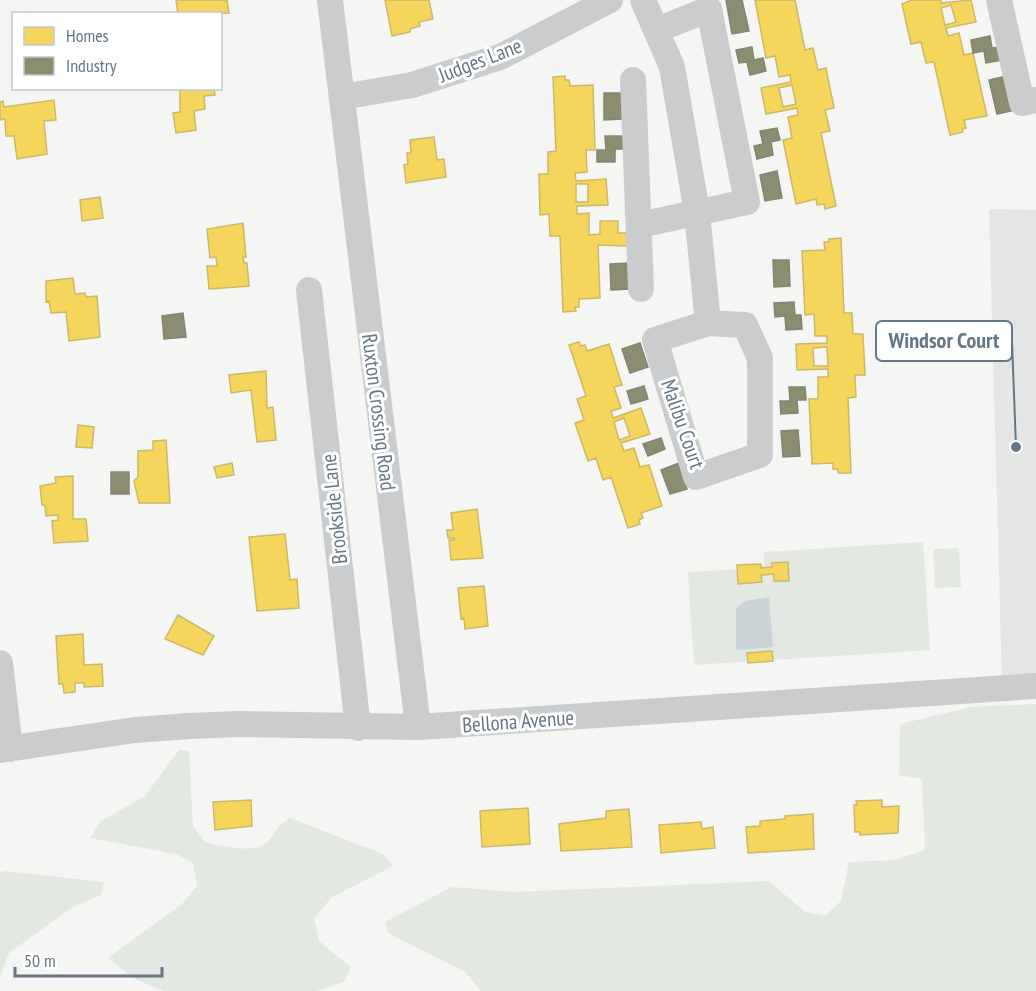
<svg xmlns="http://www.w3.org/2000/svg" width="1036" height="991" viewBox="0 0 1036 991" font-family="'PT Sans Narrow',sans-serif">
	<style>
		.built { fill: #e4e5e5 }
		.green { fill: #e4e8e2 }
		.water { fill: #cad3d5 }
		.homes { fill: #f6d55c; stroke: #cab968; stroke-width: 1.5; fill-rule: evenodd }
		.industry { fill: #8c8c6e; stroke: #808675; stroke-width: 1.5 }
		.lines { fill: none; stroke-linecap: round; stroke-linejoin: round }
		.minor { stroke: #cacccd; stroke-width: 26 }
		.labels { text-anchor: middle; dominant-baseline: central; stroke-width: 6; stroke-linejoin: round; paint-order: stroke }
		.street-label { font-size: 21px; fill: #657784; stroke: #fff }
		.leader { fill: none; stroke: #657784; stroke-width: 2 }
		.callout-dot { fill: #657784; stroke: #fff; stroke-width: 2 }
		.callout { fill: #fff; stroke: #657784; stroke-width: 2 }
		.callout-label { font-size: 22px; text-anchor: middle; font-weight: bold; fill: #657784 }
	</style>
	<rect width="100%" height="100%" fill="#f5f5f4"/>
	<path class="built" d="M989,209l47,1v473l-34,1z"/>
	<path class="green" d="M923,542l7,108 -236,15 -6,-93 76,-4v-16z
		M959,548l2,39 -26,1 -2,-39z
		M1036,704v287h-555l-17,-20 -76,-38 -3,-11 67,-35 62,5 255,-11 36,31 20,4 16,-15 8,-39 45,-2 31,-10 -3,-71 -23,-4 1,-51 71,-17z
		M179,750l10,1 4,75 13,17c17,2 47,12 61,-1 12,-10 5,-14 23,-24l93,36 10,12 -61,31 -18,21 5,23 32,26 -7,15 -27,9h-153l-29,-12 -27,-21 74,-54 15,-18 -4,-23 -17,-9 -86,-16 11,-17 44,-25z
		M5,871l99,11 -3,13 -28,12 -64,46 -9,24v-104z"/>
	<path class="water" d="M769,597l4,50 -37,3v-42l9,-7z"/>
	<path class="homes" d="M176,0h51l2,13 -51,1z
		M385,0h44l4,19 -14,3 1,4 -10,3v3l-18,4z
		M755,0h40l10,50 8,-2 5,22 8,-2 8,40 -9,2 5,21 -9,2 15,73 -11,3 -1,-5 -7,1 -1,-6 -20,5 -13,-64 9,-2 -4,-21 10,-2 -1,-7 -31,6 -5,-26 30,-6 -1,-7 -11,2 -4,-21 -9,2zM792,85l4,19 -13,3 -4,-19z
		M912,0h29v3l30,-3 5,22 -30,6 2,8 11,-3 5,22 9,-2 14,63 -23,4 2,8 -4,1 1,3 -13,3 -16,-73 -8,1 -5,-21 -10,2 -9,-40zM951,5l5,17 -11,3 -4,-17z
		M565,76v4h4l1,6 23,-1 2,65h-9l1,22 -12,1 1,8 30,-2 2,26 -31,1v8l12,-1v22l11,-1v-13h18v12h9v13l-29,-1 2,53 -21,1v8h-4l1,4 -13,1 -3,-76h-10l-1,-22 -9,1 -1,-41h9v-22l8,-1 -3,-74zM576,184h12v18h-12z
		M180,88h34l1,7 -11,1 1,13 -11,2 2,19 -20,3 -3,-20 7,-1z
		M54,100l2,20 -12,1 3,33 -30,5 -3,-23h-8l-1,-17 -5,1v-18l3,-1 1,6z
		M434,137l3,23 7,-1 2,18 -40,6 -2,-18 4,-1 -1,-11h4l-1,-13z
		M100,197l3,21 -21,3 -2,-21z
		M243,223l3,34h-3l1,6h3l2,23 -40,3 -2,-23h10l-1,-9 -6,1 -3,-29z
		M841,238l3,75h8l1,21h10l2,41h-10l1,22 -8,1 3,75h-13v-4h-5v-6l-21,1 -3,-65h9v-22h10v-8l-31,1 -1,-26 31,-1v-7h-12l-1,-22 -9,1 -3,-64 23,-1 -1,-8h5v-3zM827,347l1,19h-14l-1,-18z
		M73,278l2,16 10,-1 1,4 11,-1 3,41 -31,4 -3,-29 -15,1 -2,-12 -3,1v-21z
		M579,342l2,4 4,-1 2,6 22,-7 13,41 -8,2 7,21 -10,3 2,7 28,-10 9,26 -29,9 3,8 10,-3 6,19 9,-2 13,41 -21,7 2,5 -4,2 1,4 -12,4 -17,-51 -8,3 -7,-22 -8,3 -13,-38 9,-3 -7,-21 9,-3 -17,-51zM624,418l6,18 -11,4 -5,-18z
		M266,371l1,37 6,-1 3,33 -19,2 -6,-52 -20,3 -2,-18z
		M78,425l16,2 -2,21 -16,-1z
		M166,440l4,63h-31l-5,-22 4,-4v-26l15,-1v-9z
		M232,463l2,12 -17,3 -3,-11z
		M73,476v43h13l2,22 -34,2 -2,-22 6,-1v-5l-12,1 -1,-11h-3l-2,-19 16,-3 -1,-6z
		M477,509l6,49 -32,2 -2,-20h5v-2h-6l-1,-8h6l-2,-17z
		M285,534l5,46 7,-1 2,29 -42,3 -8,-74z
		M788,562l1,19h-15v-7l-13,1 1,7 -24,2 -1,-19 24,-1v4l11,-1v-4z
		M484,586l4,40 -23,3 -1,-11 -3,1 -3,-31z
		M178,615l36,21 -11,19 -38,-16z
		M83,634l1,31 18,-1 1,22 -19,1v-4h-9v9l-11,1 -1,-9h-4l-3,-48z
		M772,651l1,10 -25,2 -1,-10z
		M251,800l1,26 -37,4 -2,-28z
		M882,800v7l17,-1 -1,27 -38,2v-3h-5l-1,-27h3l-1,-4z
		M528,808l2,36 -48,3 -2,-36z
		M629,809l3,38 -71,4 -2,-27 47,-6v-7z
		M813,814l1,35 -66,4 -2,-26 14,-1v-5l25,-2v-3z
		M701,822l1,7 11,-2 2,21 -54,5 -2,-28z"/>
	<path class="industry" d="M726,0h16l7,31 -17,3z
		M990,36l2,12 8,-1 3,13 -17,3 -2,-12 -11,2 -2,-13z
		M752,47l2,13 9,-2 3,13 -16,4 -3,-13 -8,1 -3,-13z
		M1007,76l8,34 -18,4 -8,-34z
		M604,93h17l1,26 -18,1z
		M777,128l3,12 -9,2 2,13 -16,4 -3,-13 9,-2 -3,-13z
		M605,136h18v13h-8v13h-18v-12h9z
		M777,171l5,27 -17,3 -5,-26z
		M773,260h16l1,26 -16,1z
		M629,263l1,26 -19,1 -1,-26z
		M794,302l1,13h6l1,14 -16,1 -1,-14 -10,1 -1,-14z
		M183,313l3,24 -22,2 -2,-23z
		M640,343l8,24 -18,6 -8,-24z
		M644,386l4,13 -17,5 -4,-13z
		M789,387h16l1,13h-9l1,13 -17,1 -1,-13h10z
		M798,430l2,26 -17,1 -2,-26z
		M661,438l4,11 -17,7 -5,-12z
		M679,463l8,26 -17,5 -9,-24z
		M111,472h18v22h-18z"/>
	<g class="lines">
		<path class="minor" d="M330,0l88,727
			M643,0l29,67 25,145 11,111
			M999,0l23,103 14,-3
			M633,80l8,209
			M342,97l70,-12 88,-28 110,-57
			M639,225l108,-23 -38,-193 -52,21
			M309,290l49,438
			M708,323l37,2 15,33v97l-64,22 -41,-137z
			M0,663l10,86
			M0,750l135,-20 55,-4 47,-2 181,3 618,-41"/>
	</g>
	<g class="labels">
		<g class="street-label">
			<text transform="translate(480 60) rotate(-21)">Judges Lane</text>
			<text transform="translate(379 412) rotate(83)">Ruxton Crossing Road</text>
			<text transform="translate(683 424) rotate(71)">Malibu Court</text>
			<text transform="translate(334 509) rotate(-96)">Brookside Lane</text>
			<text transform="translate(518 721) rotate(-4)">Bellona Avenue</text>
		</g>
	</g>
	<path class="leader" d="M1016 447L1012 341"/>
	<circle class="callout-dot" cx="1016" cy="447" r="6"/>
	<rect class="callout" x="876" y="321" width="136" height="40" rx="6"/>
	<g class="callout-label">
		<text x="944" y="348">Windsor Court</text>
	</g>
	<rect x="12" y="12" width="210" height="78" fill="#ffffff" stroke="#c1c9ce" stroke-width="1.5"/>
	<rect x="24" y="27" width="30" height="18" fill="#f6d55c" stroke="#c1c9ce" stroke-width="1.5"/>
	<text x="66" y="42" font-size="18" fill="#657784">Homes</text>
	<rect x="24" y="57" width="30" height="18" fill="#8c8c6e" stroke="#c1c9ce" stroke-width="1.5"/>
	<text x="66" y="72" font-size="18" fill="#657784">Industry</text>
	<path d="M15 967v9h147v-9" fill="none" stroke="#657784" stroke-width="3"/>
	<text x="24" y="967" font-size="18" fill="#657784" stroke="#ffffff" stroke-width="4.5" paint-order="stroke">50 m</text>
</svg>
